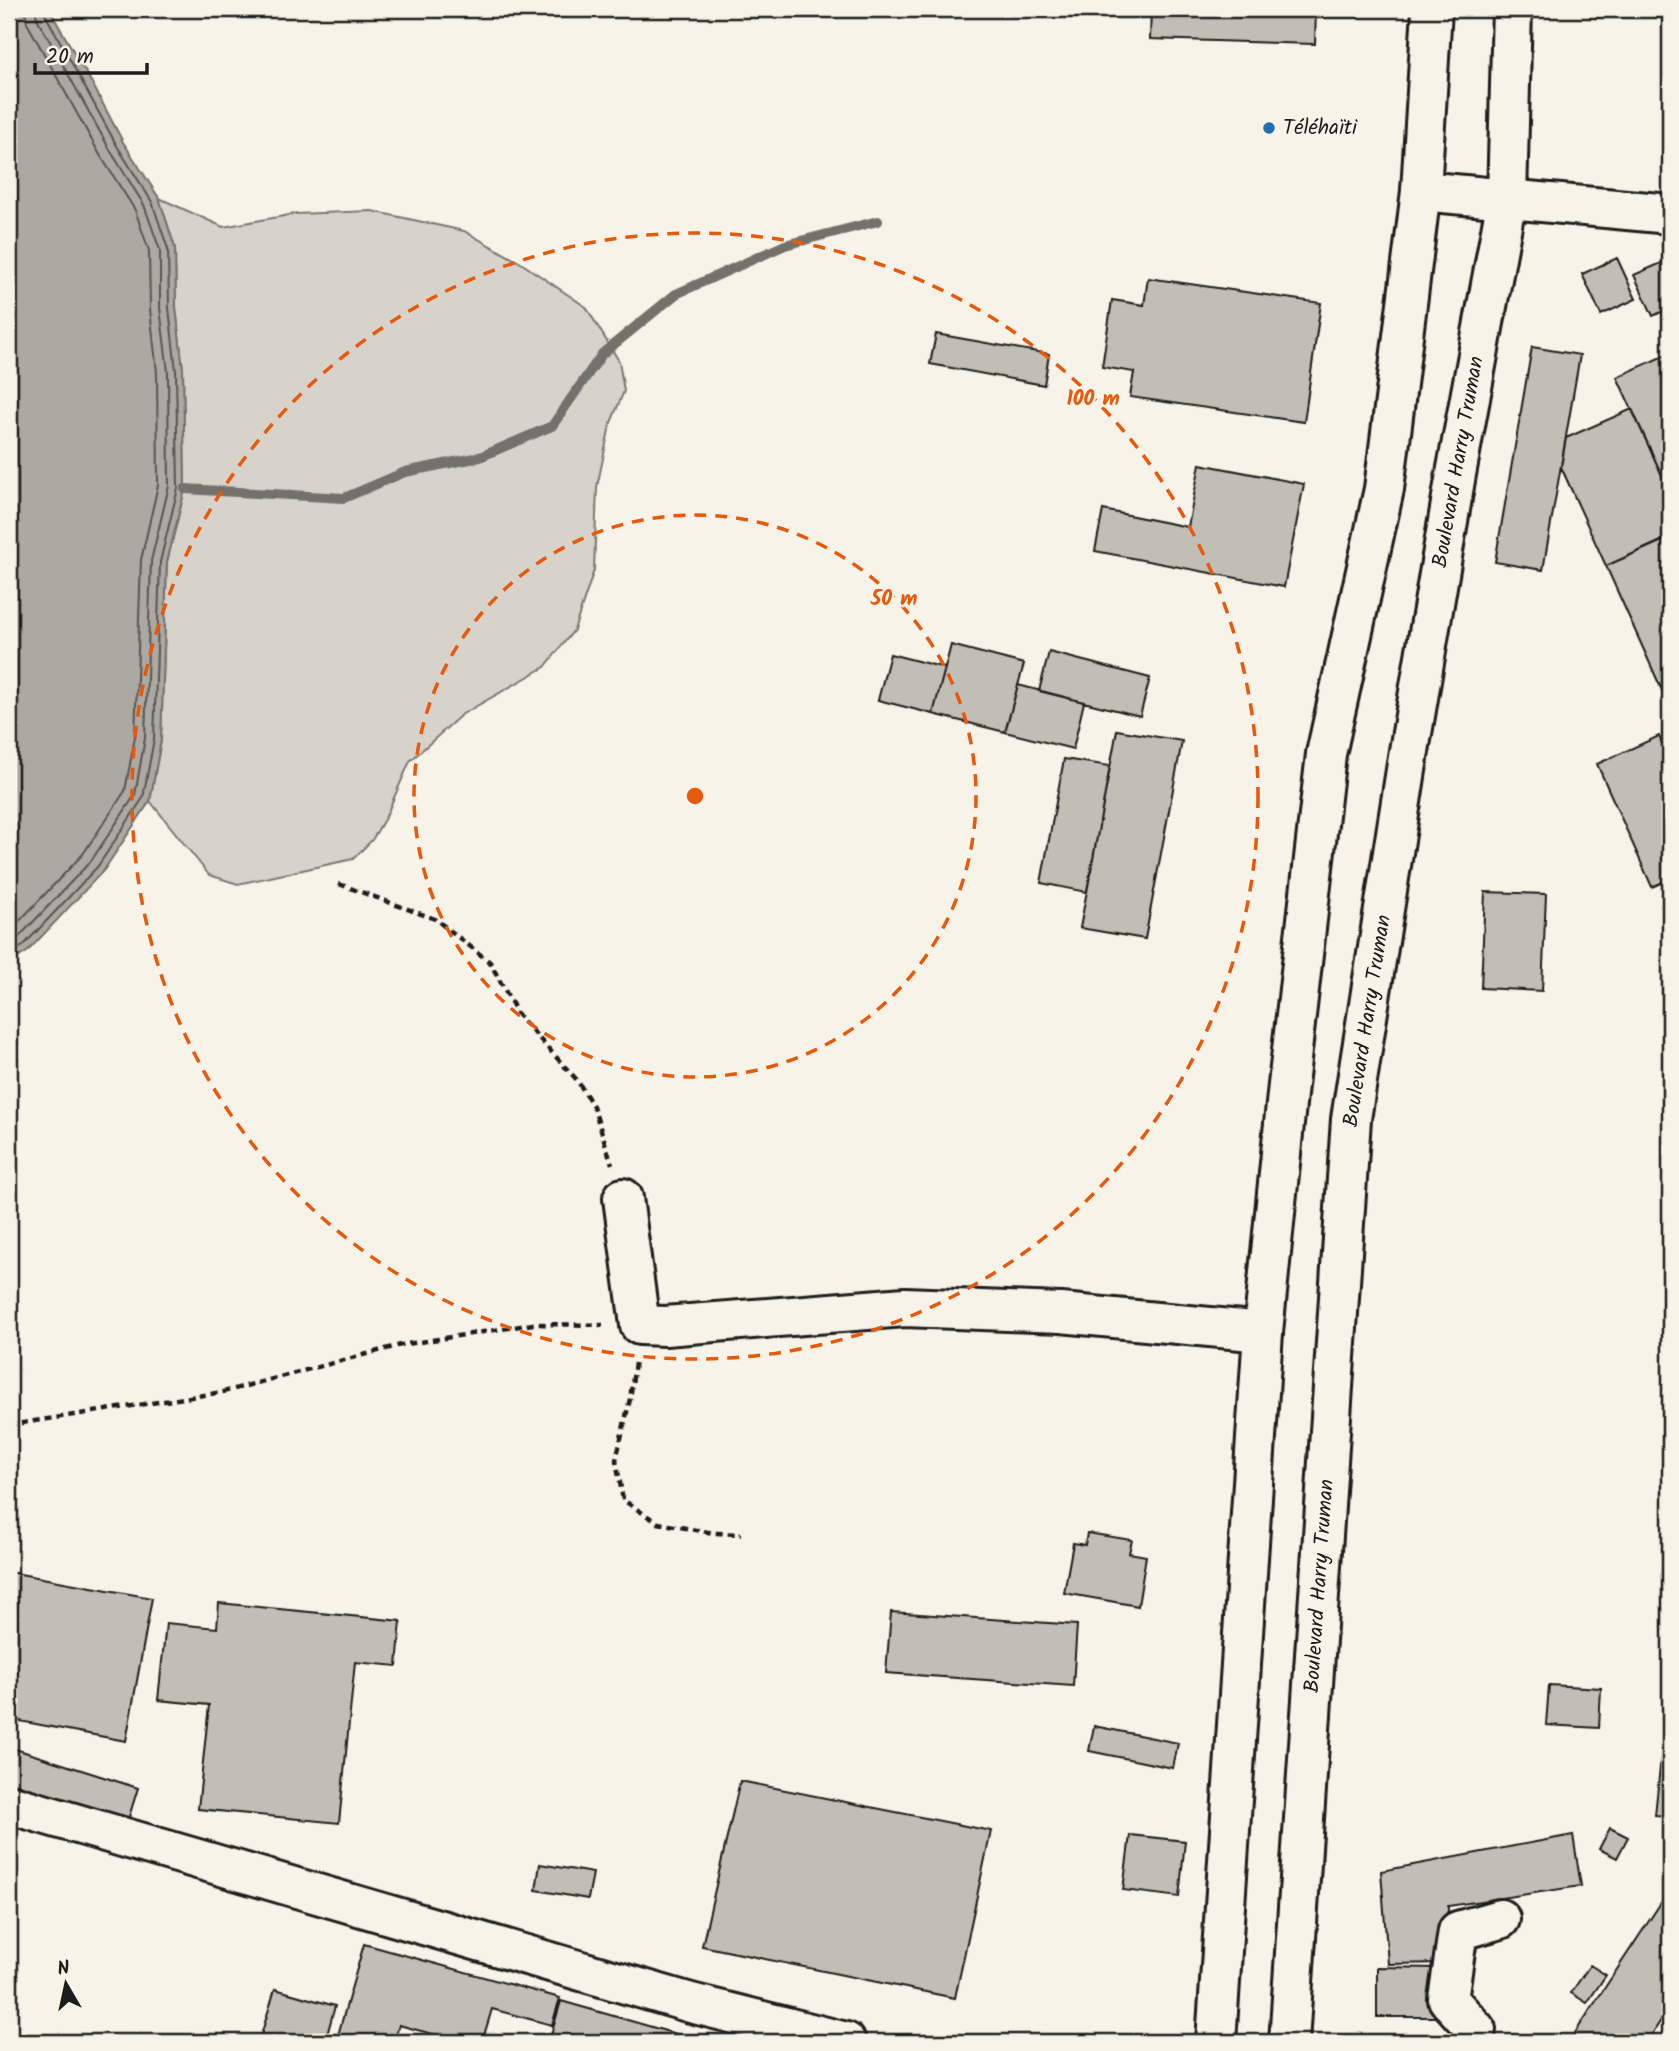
<svg xmlns="http://www.w3.org/2000/svg" width="1679" height="2051" viewBox="0 0 1679 2051" font-family="Kalam,sans-serif">
	<style>
		.green { fill: #d7d3cb; stroke: #7a7874; stroke-width: 2 }
		.water { fill: #aca9a2; stroke: #72716c; stroke-width: 2 }
		.lines { fill: none; stroke-linecap: round; stroke-linejoin: round }
		.shore { stroke: #565452; stroke-width: 2 }
		.stream { stroke: #72716c; stroke-width: 10 }
		.building { fill: #c0beb5; stroke: #1c1c1c; stroke-width: 2 }
		.minor-casing { stroke: #1c1c1c; stroke-width: 44 }
		.major-casing { stroke: #1c1c1c; stroke-width: 44 }
		.path { stroke: #1c1c1c; stroke-width: 4.5; stroke-dasharray: 7 5; stroke-linecap: butt }
		.minor { stroke: #f7f3e8; stroke-width: 38 }
		.major { stroke: #f7f3e8; stroke-width: 38 }
		.ring { fill: none; stroke: #e8590c; stroke-width: 3.5; stroke-dasharray: 12 9 }
		.poi-dot { fill: #1f6fb2; stroke: #f7f3e8; stroke-width: 2.5 }
		.labels { text-anchor: middle; dominant-baseline: central; stroke-width: 5; stroke-linejoin: round; paint-order: stroke }
		.poi-label { font-size: 21px; fill: #1c1c1c; stroke: #f7f3e8; text-anchor: start }
		.street-label { font-size: 21px; fill: #1c1c1c; stroke: #f7f3e8 }
		.centre { fill: #e8590c; stroke: #f7f3e8; stroke-width: 3.5 }
		.ring-label { font-size: 21px; text-anchor: middle; font-weight: bold; fill: #e8590c; stroke: #f7f3e8; stroke-width: 5; stroke-linejoin: round; paint-order: stroke }
	</style>
	<rect width="100%" height="100%" fill="#f7f3e8"/>
	<filter id="ink" filterUnits="userSpaceOnUse"><feTurbulence type="fractalNoise" baseFrequency=".0143" numOctaves="2"/><feDisplacementMap in="SourceGraphic" scale="14" xChannelSelector="R" yChannelSelector="G"/><feConvolveMatrix kernelMatrix="1 2 1 2 8 2 1 2 1" color-interpolation-filters="sRGB"/></filter>
	<g filter="url(#ink)">
		<path class="green" d="M159,198l64,29 72,-13 77,-3 92,20 57,32 65,44 33,54 5,30 -14,34 -13,62 -3,83 -20,60 -29,37 -84,48 -51,46 -24,55 -14,24 -19,19 -115,25 -29,-9 -59,-74 11,-61 6,-178 18,-73 -2,-119 -7,-63 -1,-59z"/>
		<path class="water" d="M9,9h40l44,76 30,57 36,56 16,50 1,59 7,63 2,119 -18,73 -6,178 -11,61 -46,69 -77,82 -18,11z"/>
		<g class="lines">
			<path class="shore" d="M9,932l74,-78 42,-63 10,-54 6,-177 17,-75 -1,-112 -7,-64 -1,-58 -14,-41 -35,-55 -73,-132 -2,-14
				M9,945l8,-6 74,-78 44,-66 10,-57 6,-177 18,-75 -1,-114 -8,-64v-58l-16,-45 -34,-55 -73,-132 -2,-9
				M9,955l14,-9 75,-80 45,-68 11,-59 6,-177 18,-74 -2,-117 -7,-63 -1,-59 -16,-47 -35,-56 -72,-132 -1,-5"/>
			<path class="stream" d="M185,489l159,9 61,-26 75,-15 72,-31 50,-72 74,-60 109,-49 93,-24"/>
		</g>
		<path class="building" d="M1151,9h165l-1,35 -165,-5z
			M1617,258l19,41 -35,16 -19,-41z
			M1668,260l2,5v43l-17,8 -19,-41z
			M1148,278l173,25 -17,119 -174,-25 4,-25 -32,-5 10,-67 32,5z
			M936,334l113,20 -5,31 -114,-21z
			M1532,347l48,8 -37,215 -48,-8z
			M1670,353v140l-53,-116z
			M1632,409l38,84v44l-64,29 -45,-99 5,-29z
			M1200,464l104,20 -20,103 -189,-36 8,-41 85,17z
			M1669,538l1,2v168l-64,-142z
			M951,645l73,19 -19,68 -72,-18z
			M1049,652l101,26 -10,38 -101,-25z
			M890,654l55,14 -12,46 -55,-14z
			M1018,685l66,17 -11,47 -68,-17z
			M1117,730l65,11 -37,198 -65,-11z
			M1659,736l11,26v117l-18,8 -55,-123z
			M1064,759l46,7 -23,126 -46,-9z
			M1485,892l61,2 -4,97 -61,-3z
			M1670,901v25l-9,-20z
			M1087,1533l45,7 -3,13 17,3 -8,50 -74,-13 9,-50 12,2z
			M9,1572l143,26 -26,143 -117,-22z
			M219,1603l182,18 -4,45 -42,-4 -16,161 -141,-14 11,-104 -51,-5 8,-77 51,5z
			M891,1612l186,13 -4,61 -187,-13z
			M1670,1671v145l-15,-1z
			M1549,1685l52,3 -2,40 -53,-3z
			M1094,1726l84,17 -5,25 -84,-17z
			M9,1747l129,41 -10,32 -119,-38z
			M740,1781l251,50 -36,167 -253,-52z
			M1610,1828l18,9 -11,21 -18,-9z
			M1130,1835l55,6 -6,56 -56,-7z
			M1573,1835l8,51 -133,20 -2,57 -58,1 -7,-93z
			M540,1864l53,9 -5,26 -52,-9z
			M1670,1889v117l-23,36h-78z
			M364,1944l196,54 -8,27 -60,-16 -10,33h-20l-63,-17 -5,17h-58z
			M1590,1965l16,10 -19,28 -16,-10z
			M1377,1967l61,1 -1,49h-60z
			M275,1989l60,17 -10,36h-66z
			M561,2001l143,41h-155z"/>
		<g class="lines">
			<g class="minor-casing">
				<path id="minor" d="M1421,191l249,23
					M623,1198l17,127 25,1 240,-19 156,6 202,19
					M9,1804l682,199 155,39
					M1470,2042l6,-12 -28,-31 10,-68 42,-12"/>
			</g>
			<g class="major-casing">
				<path id="major" d="M1216,2042l47,-710 24,-238 39,-340 58,-265 37,-298 11,-182
					M1289,2042l62,-923 58,-368 47,-277 51,-276 5,-189"/>
			</g>
			<path class="path" d="M339,884l96,35 55,43 28,53 59,65 16,26 19,58
				M635,1363l-5,36 -14,61 7,40 35,23 55,10 28,1
				M9,1425l214,-33 178,-47 132,-21 70,1"/>
			<use href="#minor" class="minor"/>
			<use href="#major" class="major"/>
		</g>
	</g>
	<g class="ring">
		<circle cx="695" cy="796" r="281"/>
		<circle cx="695" cy="796" r="563"/>
	</g>
	<circle class="poi-dot" cx="1269" cy="128" r="7"/>
	<g class="labels">
		<g class="poi-label">
			<text x="1283" y="128">Téléhaïti</text>
		</g>
		<g class="street-label">
			<text transform="translate(1459 462) rotate(-80)">Boulevard Harry Truman</text>
			<text transform="translate(1368 1021) rotate(-81)">Boulevard Harry Truman</text>
			<text transform="translate(1320 1586) rotate(-86)">Boulevard Harry Truman</text>
		</g>
	</g>
	<circle cx="695" cy="796" r="10" class="centre"/>
	<g class="ring-label">
		<text x="1093" y="405">100 m</text>
		<text x="894" y="605">50 m</text>
	</g>
	<rect width="1679" height="2051" fill="none" stroke="#f7f3e8" stroke-width="35"/>
	<rect x="18" y="18" width="1644" height="2016" fill="none" stroke="#1c1c1c" stroke-width="2.5" filter="url(#ink)"/>
	<g transform="translate(66 1984) rotate(351)" stroke="#f7f3e8" stroke-width="5" paint-order="stroke">
	<path d="M0-5L12 26L0 18L-12 26Z" fill="#1c1c1c"/>
	<text y="-10" font-size="19" font-weight="bold" text-anchor="middle" fill="#1c1c1c">N</text>
	</g>
	<path d="M35 63v10h112v-10" fill="none" stroke="#1c1c1c" stroke-width="3.5"/>
	<text x="46" y="63" font-size="21" fill="#1c1c1c" stroke="#f7f3e8" stroke-width="5" paint-order="stroke">20 m</text>
</svg>
